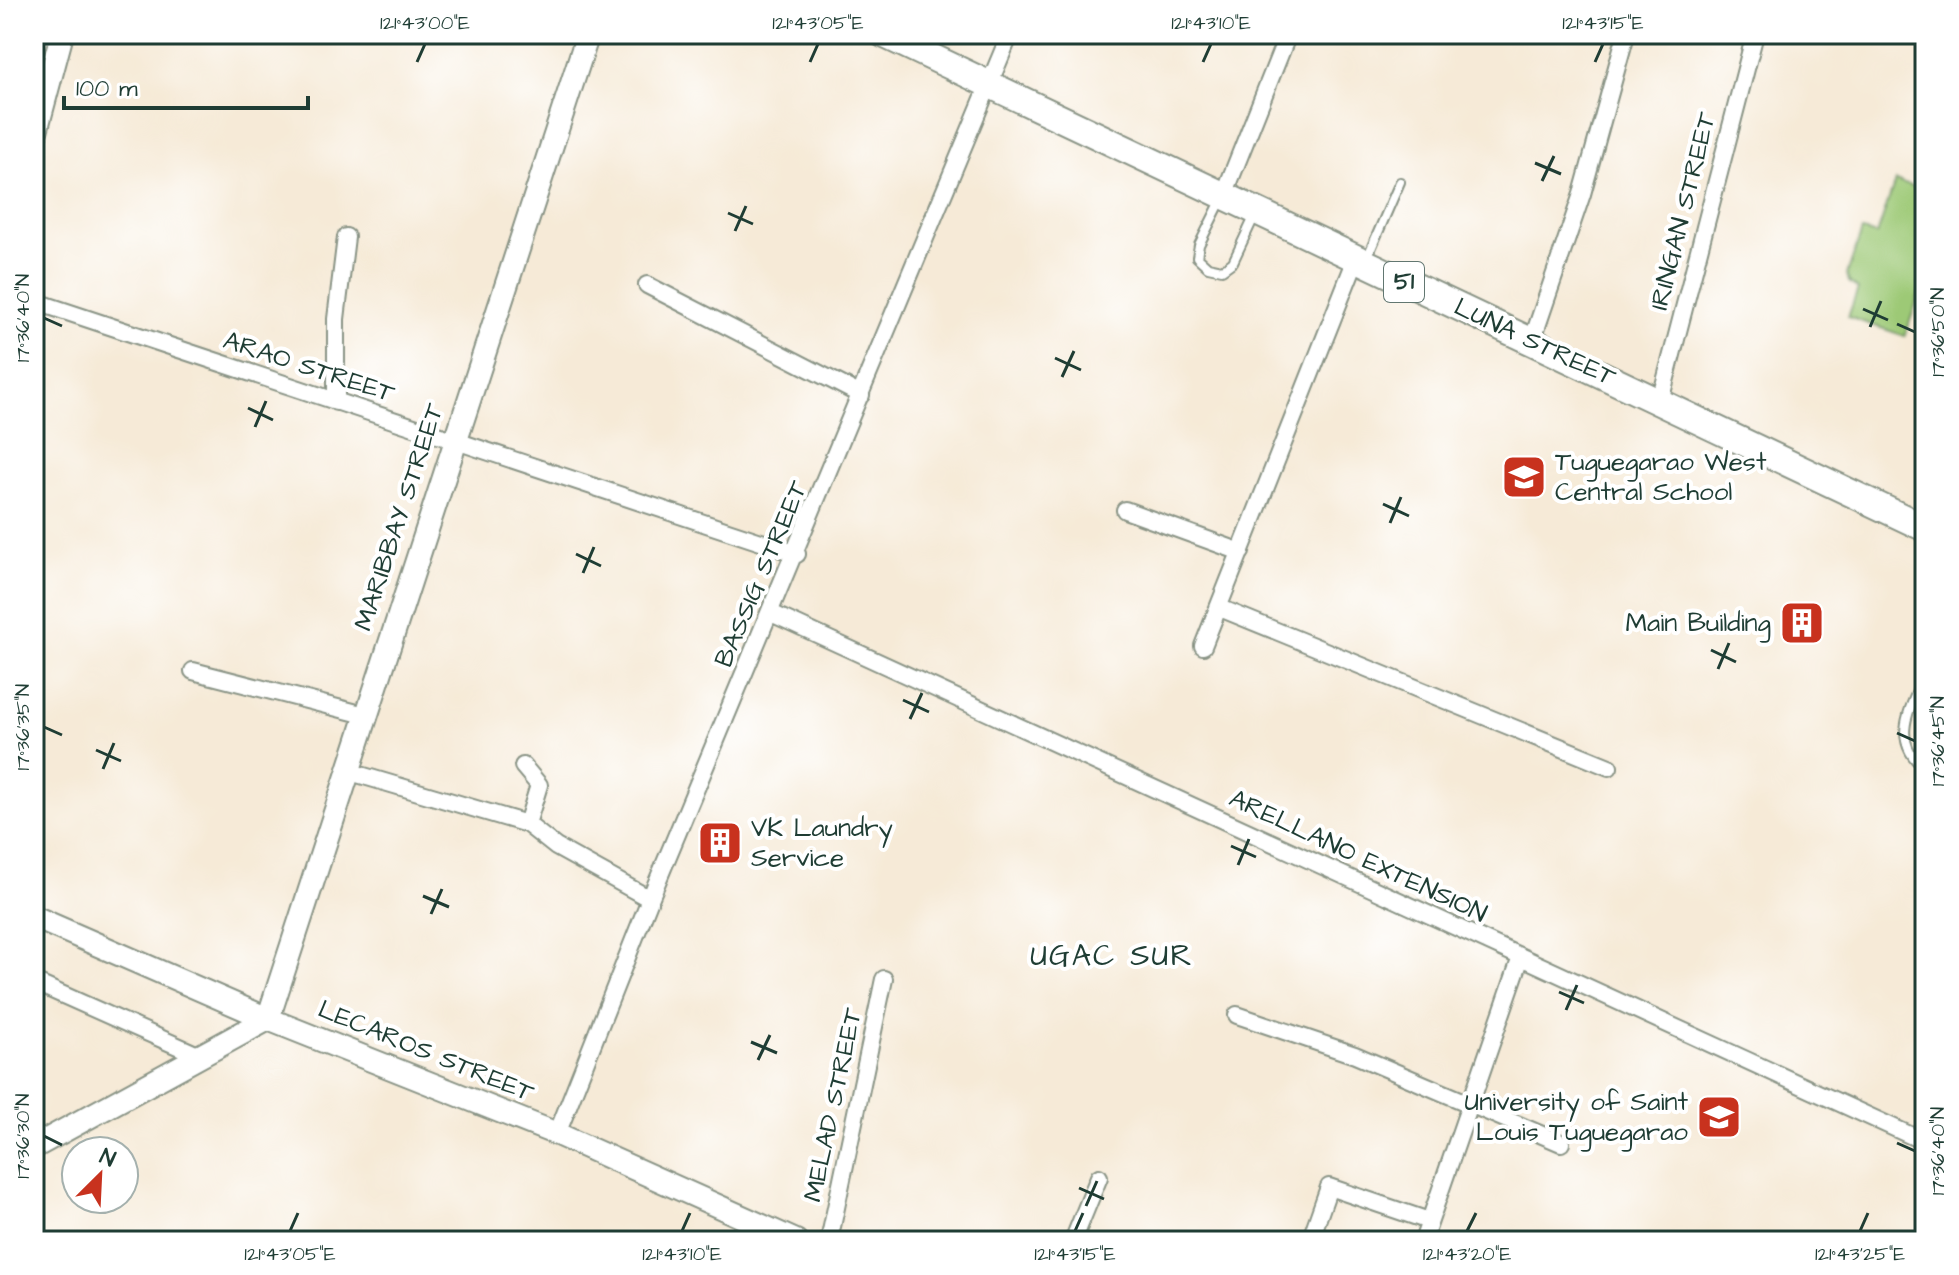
<svg xmlns="http://www.w3.org/2000/svg" width="1959" height="1275" viewBox="0 0 1959 1275" font-family="'Architects Daughter',sans-serif">
	<style>
		.green { fill: #9dc976; stroke: #5e8355; stroke-width: 2 }
		.lines { fill: none; stroke-linecap: round; stroke-linejoin: round }
		.lane-casing { stroke: #8a9486; stroke-width: 12 }
		.street-casing { stroke: #8a9486; stroke-width: 20 }
		.secondary-casing { stroke: #8a9486; stroke-width: 26 }
		.primary-casing { stroke: #8a9486; stroke-width: 30 }
		.lane { stroke: #fff; stroke-width: 8 }
		.street { stroke: #fff; stroke-width: 16 }
		.secondary { stroke: #fff; stroke-width: 22 }
		.primary { stroke: #fff; stroke-width: 26 }
		.ticks { fill: none; stroke: #1f3d34; stroke-width: 3 }
		.labels { text-anchor: middle; dominant-baseline: central; stroke-width: 8; stroke-linejoin: round; paint-order: stroke }
		.shield { fill: #fff; stroke: #627771; stroke-width: 2 }
		.shield-label { font-size: 24px; font-weight: bold; fill: #1f3d34 }
		.street-label { font-size: 26px; fill: #1f3d34; stroke: #fff }
		.poi-label { font-size: 26px; fill: #1f3d34; stroke: #fff; text-anchor: start }
		.quarter-label { font-size: 30px; letter-spacing: 2px; fill: #1f3d34; stroke: #fff }
		.neatline { fill: none; stroke: #1f3d34; stroke-width: 3 }
		.ticks-label { font-size: 20px; text-anchor: middle; fill: #1f3d34 }
	</style>
	<rect width="100%" height="100%" fill="#fff"/>
	<filter id="ink" filterUnits="userSpaceOnUse"><feTurbulence type="fractalNoise" baseFrequency=".0125" numOctaves="2"/><feDisplacementMap in="SourceGraphic" scale="16" xChannelSelector="R" yChannelSelector="G"/><feConvolveMatrix kernelMatrix="1 2 1 2 8 2 1 2 1" color-interpolation-filters="sRGB"/></filter>
	<filter id="wash" filterUnits="userSpaceOnUse"><feTurbulence type="fractalNoise" baseFrequency=".006" numOctaves="4" result="noise"/><feDisplacementMap in="SourceGraphic" scale="32" xChannelSelector="R" yChannelSelector="G"/><feGaussianBlur stdDeviation="1.8" result="paint"/><feColorMatrix in="noise" values="0 0 0 0 0 0 0 0 0 0 0 0 0 0 0 0 0 1.4 0 .05"/><feComposite in="paint" operator="in"/></filter>
	<g filter="url(#wash)">
		<rect width="100%" height="100%" fill="#f6ead7"/>
		<path class="green" d="M1895,181l30,10v85l-20,60 -57,-19 10,-28 -9,-7 -2,-8 15,-43 15,4z"/>
	</g>
	<g filter="url(#ink)">
		<g class="lines">
			<g class="lane-casing">
				<path id="lane" d="M1222,199l-23,46 -2,12 11,10 14,3 11,-8 22,-47
					M1367,258l33,-76
					M1925,673c-15,36 -36,67 0,96"/>
			</g>
			<g class="street-casing">
				<path id="street" d="M1224,195l64,-161
					M647,285l214,110
					M34,301l763,253
					M1532,341l50,-147 44,-160
					M1660,401l95,-367
					M336,402v-83l10,-82
					M1125,510l116,42
					M1220,608l389,159
					M771,613l1154,529
					M1203,646l153,-387
					M193,671l172,44
					M523,766l16,19 -12,39 29,23 94,52
					M347,771l180,53
					M34,982l166,74
					M1237,1015l118,40 206,88
					M557,1134l93,-235 360,-865
					M829,1241l55,-262
					M1073,1241l26,-64
					M1310,1241l19,-54 100,34
					M1423,1241l98,-284"/>
			</g>
			<g class="secondary-casing">
				<path id="secondary" d="M34,139l28,-105
					M34,917l234,102 289,115 239,107
					M268,1019l320,-985
					M34,1147l234,-128"/>
			</g>
			<g class="primary-casing">
				<path id="primary" d="M883,34l1042,494"/>
			</g>
			<use href="#lane" class="lane"/>
			<use href="#street" class="street"/>
			<use href="#secondary" class="secondary"/>
			<use href="#primary" class="primary"/>
		</g>
	</g>
	<path class="ticks" d="M417,62l8,-18M810,62l8,-18M1203,62l8,-18M1595,62l8,-18M1535,163l26,11M1542,181l12,-25M728,213l25,11M735,231l11,-25M1863,309l25,11M44,318l18,8M1897,324l18,8M1870,327l11,-26M1055,358l26,12M1062,377l12,-26M248,408l25,12M255,427l11,-26M1383,504l26,12M1390,523l11,-26M576,554l25,12M583,573l11,-26M1711,650l25,12M1718,669l11,-26M903,700l26,12M910,719l12,-26M44,727l18,8M1897,733l18,8M96,750l25,11M103,769l11,-26M1231,846l25,11M1238,865l11,-26M423,896l26,11M431,914l11,-25M1559,992l25,11M1566,1010l11,-25M751,1042l26,11M758,1060l12,-25M44,1136l18,9M1897,1143l18,8M1079,1188l25,11M1086,1206l11,-25M290,1231l8,-18M682,1231l8,-18M1075,1231l8,-18M1467,1231l9,-18M1860,1231l8,-18"/>
	<defs>
		<g id="school-square" transform="scale(2.3)"><rect x="-9" y="-9" width="18" height="18" rx="4" fill="#c8321e" stroke="#fff"/><path d="M0-5L7-2L0 1L-7-2ZM-4 1L0 2.5L4 1V4Q0 6-4 4Z" fill="#fff"/></g>
		<g id="building-square" transform="scale(2.3)"><rect x="-9" y="-9" width="18" height="18" rx="4" fill="#c8321e" stroke="#fff"/><path d="M-4-6H4V6H1V3H-1V6H-4ZM-2.5-4.3h1.7v1.8h-1.7ZM.8-4.3h1.7v1.8H.8ZM-2.5-1h1.7V.8h-1.7ZM.8-1h1.7V.8H.8Z" fill="#fff"/></g>
		<g id="university-square" transform="scale(2.3)"><rect x="-9" y="-9" width="18" height="18" rx="4" fill="#c8321e" stroke="#fff"/><path d="M0-5L7-2L0 1L-7-2ZM-4 1L0 2.5L4 1V4Q0 6-4 4Z" fill="#fff"/></g>
	</defs>
	<g fill-rule="evenodd">
		<use href="#school-square" x="1524" y="477"/>
		<use href="#building-square" x="1802" y="623"/>
		<use href="#building-square" x="720" y="843"/>
		<use href="#university-square" x="1719" y="1117"/>
	</g>
	<g class="labels">
		<rect class="shield" x="1384" y="262" width="40" height="40" rx="6"/>
		<g class="shield-label">
			<text x="1404" y="282">51</text>
		</g>
		<g class="street-label">
			<text transform="translate(1683 211) rotate(-76)">IRINGAN STREET</text>
			<text transform="translate(1535 342) rotate(25)">LUNA STREET</text>
			<text transform="translate(309 367) rotate(18)">ARAO STREET</text>
			<text transform="translate(399 517) rotate(-72)">MARIBBAY STREET</text>
			<text transform="translate(761 574) rotate(-67)">BASSIG STREET</text>
			<text transform="translate(1358 856) rotate(25)">ARELLANO EXTENSION</text>
			<text transform="translate(426 1051) rotate(22)">LECAROS STREET</text>
			<text transform="translate(833 1105) rotate(-78)">MELAD STREET</text>
		</g>
		<g class="poi-label">
			<text x="1555" y="462">Tuguegarao West<tspan x="1555" dy="30">Central School</tspan></text>
			<text x="1771" y="623" text-anchor="end">Main Building</text>
			<text x="751" y="828">VK Laundry<tspan x="751" dy="30">Service</tspan></text>
			<text x="1688" y="1102" text-anchor="end">University of Saint<tspan x="1688" dy="30">Louis Tuguegarao</tspan></text>
		</g>
		<g class="quarter-label">
			<text x="1112" y="956">UGAC SUR</text>
		</g>
	</g>
	<rect width="1959" height="1275" fill="none" stroke="#fff" stroke-width="88"/>
	<g transform="translate(100 1175) rotate(24)"><circle r="38" fill="#ffffff" stroke="#a5b1ae" stroke-width="2"/>
	<path d="M0-6L14 30L0 20L-14 30Z" fill="#c8321e"/>
	<text y="-12" font-size="22" font-weight="bold" text-anchor="middle" fill="#1f3d34">N</text>
	</g>
	<path d="M64 96v12h244v-12" fill="none" stroke="#1f3d34" stroke-width="4"/>
	<text x="76" y="96" font-size="24" fill="#1f3d34" stroke="#ffffff" stroke-width="6" paint-order="stroke">100 m</text>
	<rect x="44" y="44" width="1871" height="1187" class="neatline"/>
	<g class="ticks-label">
		<text x="425" y="29">121°43'00"E</text>
		<text x="818" y="29">121°43'05"E</text>
		<text x="1211" y="29">121°43'10"E</text>
		<text x="1603" y="29">121°43'15"E</text>
		<text transform="translate(22 318) rotate(-90)" y="7">17°36'40"N</text>
		<text transform="translate(1937 332) rotate(-90)" y="7">17°36'50"N</text>
		<text transform="translate(22 727) rotate(-90)" y="7">17°36'35"N</text>
		<text transform="translate(1937 741) rotate(-90)" y="7">17°36'45"N</text>
		<text transform="translate(22 1136) rotate(-90)" y="7">17°36'30"N</text>
		<text transform="translate(1937 1151) rotate(-90)" y="7">17°36'40"N</text>
		<text x="290" y="1260">121°43'05"E</text>
		<text x="682" y="1260">121°43'10"E</text>
		<text x="1075" y="1260">121°43'15"E</text>
		<text x="1467" y="1260">121°43'20"E</text>
		<text x="1860" y="1260">121°43'25"E</text>
	</g>
</svg>
